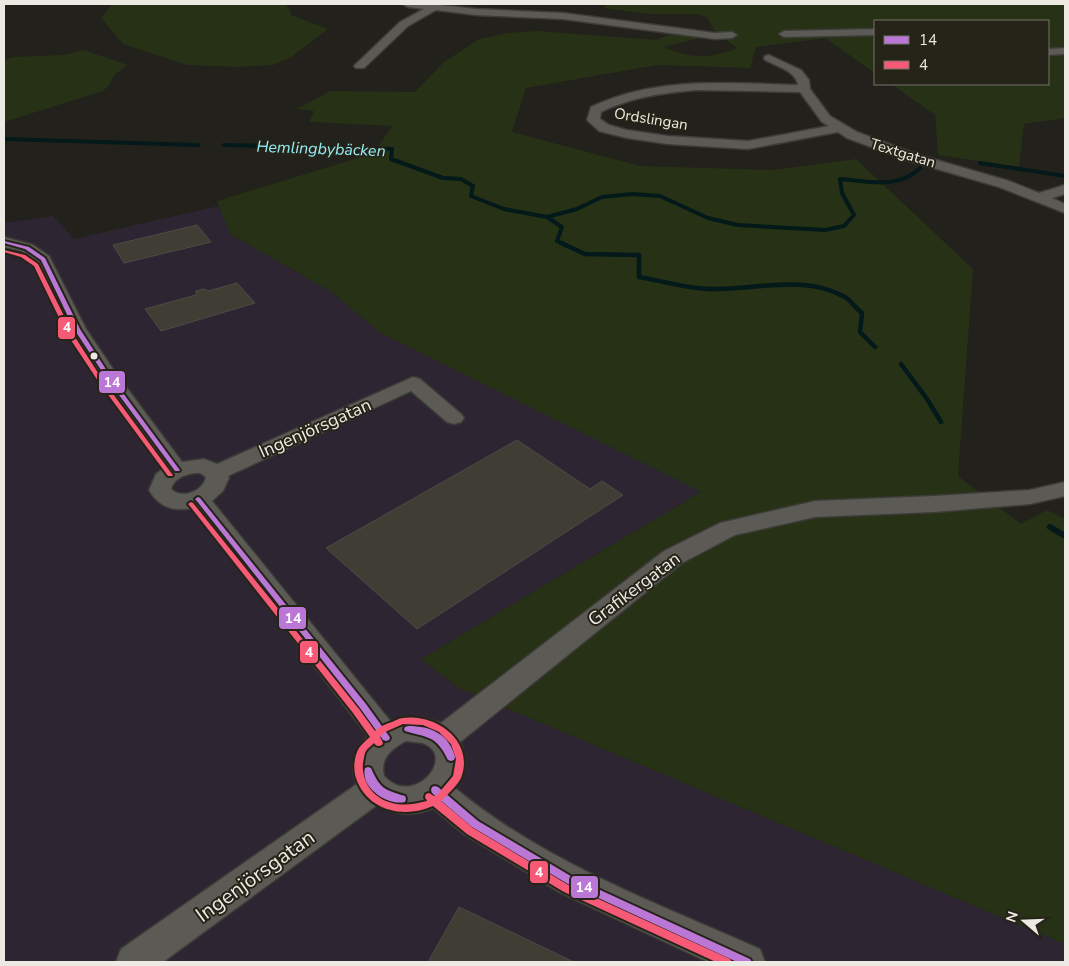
<svg xmlns="http://www.w3.org/2000/svg" width="1069" height="966" viewBox="0 0 1069 966" font-family="'Nunito Sans',sans-serif">
	<style>
		.commercial { fill: #2d2632 }
		.green { fill: #263115 }
		.lines { fill: none; stroke-linecap: round; stroke-linejoin: round }
		.stream-far2 { stroke: #03191a; stroke-width: 4 }
		.stream-far1 { stroke: #03191a; stroke-width: 4.5 }
		.stream { stroke: #03191a; stroke-width: 6 }
		.building { fill: #3f3d34; stroke: #4c4b46 }
		.street-casing { stroke: #3c3b37; stroke-width: 3 }
		.street { fill: #5b5a55; fill-rule: evenodd }
		.bus-1-casing { stroke: #262318; stroke-width: 4 }
		.bus-2-casing { stroke: #262318; stroke-width: 4 }
		.bus-1 { fill: #ba77d6; fill-rule: evenodd }
		.bus-2 { fill: #f75a77; fill-rule: evenodd }
		.bus-dot { fill: #eceae2; stroke: #262318; stroke-width: 2 }
		.labels { text-anchor: middle; dominant-baseline: central; stroke-width: 4; stroke-linejoin: round; paint-order: stroke }
		.far-street-label { font-size: 15px; fill: #eceae2; stroke: #262318 }
		.far-water-label { font-size: 16px; font-style: italic; fill: #94eef6; stroke: #262318 }
		.street-label { font-size: 18px; fill: #eceae2; stroke: #262318 }
		.near-street-label { font-size: 21px; fill: #eceae2; stroke: #262318 }
		.line-badge { stroke: #262318; stroke-width: 2 }
		.badge-label { font-size: 14px; text-anchor: middle; font-weight: bold; fill: #fff }
	</style>
	<rect width="100%" height="100%" fill="#22211c"/>
	<path class="commercial" d="M219,206l11,28 100,57 49,41 322,160 -280,167 38,29 606,256v18h-1061v-739l49,-7 21,23z"/>
	<path class="green" d="M112,4h172l5,4 2,7 37,14 -38,29 -17,7 -37,2 -49,-2 -64,-21 -22,-26z
		M608,4h457v114l-41,6 -5,43 -81,-12 -3,-40 -44,-31h157v-63h-173v52l-50,-35 -69,9 -6,21 -93,-3 -131,23 -14,44 128,34 133,4 83,-11 117,110 -15,207 63,48 26,-14 18,9v425l-606,-256 -38,-29 280,-167 -322,-160 -49,-41 -100,-57 -13,-33 157,-48 18,-27 -83,-4 5,-11 -17,-2 33,-18 85,1 29,-30 35,-23 29,-6 29,-2 120,9c11,-7 28,-7 41,-5l-2,4 -32,8c27,12 45,12 73,1l-22,-16 -8,-15 -11,-3h-47l-46,-6z
		M83,50l45,15 -14,10 -5,10 -6,6 -99,31v-62l9,-3 50,-2z"/>
	<g class="lines">
		<path class="stream-far2" d="M4,139l194,6
			M224,145l168,4 -1,10 52,19 18,1 12,7 -2,10 33,13 43,8 15,10 -5,14 7,3
			M980,163l85,13
			M547,217l30,-8 25,-12 30,-3 28,2 48,22 30,7 87,5 19,-4 10,-11 -12,-22 -2,-14c27,2 59,11 80,-11"/>
		<path class="stream-far1" d="M561,243l24,11 54,1v22c23,4 46,11 69,12 45,2 95,-16 137,8 6,4 11,11 17,16l-2,19 15,15
			M901,364l26,35 14,23"/>
		<path class="stream" d="M1050,527l15,9"/>
	</g>
	<path class="building" d="M197,225l14,17 -87,21 -11,-18z
		M237,283l18,20 -94,28 -16,-22 51,-14v-4l8,-2 4,2z
		M517,440l73,49 12,-8 21,14 -206,134 -91,-81z
		M459,907l115,55h-146z"/>
	<g class="lines">
		<g class="street-casing">
			<path id="street" d="M403,4h27l46,5 87,4 152,20 17,-1 5,3 -5,3 -17,1 -152,-20 -87,-4 -40,-5 -28,16 -44,42h-8l-2,-2 2,-2 44,-42 24,-13 -16,-2z
				M875,29v6l-91,2 -5,-3 5,-3z
				M1065,48v6l-17,1v-6z
				M769,55l32,15 8,10 1,9 20,27 27,16 59,22 93,27 30,12 26,-8v9l-13,4 13,6v9l-66,-26 -93,-27 -59,-22 -9,-6 -90,17 -80,-5 -41,-6 -28,-7 -12,-11 4,-13c65,-31 136,-24 207,-22 -2,-14 -22,-19 -33,-25l-1,-2 1,-2zM697,90l103,2 22,30 7,4 -81,15 -80,-5 -41,-6 -18,-5 -9,-6 1,-7c31,-15 61,-19 96,-22z
				M4,237l29,8 16,11 37,73 29,43 67,90 22,-3 13,5 196,-87 7,2 41,35 3,4 -3,4 -7,2 -7,-2 -36,-31 -183,85 1,2 -6,13 -11,10 179,221c16,-7 33,-4 50,1l223,-172 56,-28 95,-22 119,-5 96,-6 35,-8v14l-35,8 -96,8 -119,5 -80,18 -53,28 -222,179c7,17 7,30 -5,46 89,74 201,115 305,161l5,13h-57l-149,-70 -95,-58 -31,-26c-21,10 -35,6 -56,-3l-214,157h-47l5,-13 236,-165c-8,-17 -1,-35 11,-48l-175,-228c-20,4 -34,-1 -44,-18l7,-16 8,-6 -64,-89 -32,-50 -32,-67 -15,-11 -17,-4zM195,473h5l6,4c-3,14 -23,23 -35,12 3,-11 13,-14 24,-16zM406,741c6,1 14,1 19,3 31,14 -12,64 -41,32 -4,-18 7,-27 22,-35z"/>
		</g>
		<use href="#street" class="street"/>
		<g class="bus-1-casing">
			<path id="bus-1" d="M4,241l25,6 16,11 35,71 29,45 70,95 1,1 -1,1h-4l-70,-95 -31,-47 -33,-69 -16,-11 -21,-6z
				M198,497l2,1 166,206 23,32 1,2 -1,2 -3,1 -3,-1 -23,-32 -164,-208 -1,-1z
				M408,726c23,0 41,8 47,31l-1,3 -3,1 -3,-1c-12,-25 -20,-22 -43,-29l-1,-2 1,-2z
				M368,767l3,1c9,21 14,22 34,28l1,3 -1,3c-17,4 -45,-14 -40,-34z
				M435,786l3,1 40,34 96,57 176,81 2,3h-15l-169,-78 -96,-57 -40,-34 -1,-3 1,-3z"/>
		</g>
		<g class="bus-2-casing">
			<path id="bus-2" d="M4,250l21,5 13,9 35,70 29,45 70,95 1,1 -1,1h-4l-70,-95 -31,-47 -33,-68 -13,-9 -17,-5z
				M191,502l2,1 166,206 16,22c5,-5 11,-7 17,-9 3,-1 7,-4 11,-4 34,-5 72,24 58,60 -3,7 -15,18 -20,23l32,27 97,58 160,73 2,3h-16l-152,-70 -97,-58 -34,-28c-29,13 -66,5 -77,-28 -3,-9 -2,-22 3,-30 3,-4 7,-8 11,-11l-17,-24 -164,-208 -1,-1zM403,724l20,1 16,7 12,12 5,15 -3,17 -16,19 -3,1 -5,-3 -3,1 -1,3 2,4c-11,3 -23,5 -35,2 -18,-4 -31,-21 -29,-40 1,-4 1,-9 3,-12 2,-3 6,-6 8,-8 2,3 4,4 8,2l1,-2 -3,-6 5,-5z"/>
		</g>
		<use href="#bus-1" class="bus-1"/>
		<use href="#bus-2" class="bus-2"/>
	</g>
	<circle class="bus-dot" cx="94" cy="356" r="4.5"/>
	<g class="labels">
		<g class="far-street-label">
			<text transform="translate(651 119) rotate(9)">Ordslingan</text>
			<text transform="translate(903 153) rotate(17)">Textgatan</text>
		</g>
		<g class="far-water-label">
			<text transform="translate(321 149) rotate(2)">Hemlingbybäcken</text>
		</g>
		<g class="street-label">
			<text transform="translate(315 428) rotate(-24)">Ingenjörsgatan</text>
			<text transform="translate(634 589) rotate(-37)">Grafikergatan</text>
		</g>
		<g class="near-street-label">
			<text transform="translate(255 876) rotate(-36)">Ingenjörsgatan</text>
		</g>
	</g>
	<g class="line-badge">
		<rect x="57" y="316" width="19" height="24" rx="5" fill="#f75a77"/>
		<rect x="98" y="370" width="28" height="24" rx="5" fill="#ba77d6"/>
		<rect x="278" y="606" width="29" height="24" rx="5" fill="#ba77d6"/>
		<rect x="299" y="640" width="20" height="24" rx="5" fill="#f75a77"/>
		<rect x="529" y="860" width="20" height="24" rx="5" fill="#f75a77"/>
		<rect x="570" y="875" width="29" height="24" rx="5" fill="#ba77d6"/>
	</g>
	<g class="badge-label">
		<text x="67" y="332">4</text>
		<text x="112" y="387">14</text>
		<text x="293" y="623">14</text>
		<text x="309" y="657">4</text>
		<text x="539" y="877">4</text>
		<text x="584" y="892">14</text>
	</g>
	<rect width="1069" height="966" fill="none" stroke="#eceae2" stroke-width="10"/>
	<rect x="874" y="20" width="175" height="65" fill="#262318" stroke="#757369"/>
	<rect x="884" y="36" width="25" height="8" fill="#ba77d6" stroke="#757369"/>
	<text x="919" y="45" font-size="15" fill="#eceae2">14</text>
	<rect x="884" y="61" width="25" height="8" fill="#f75a77" stroke="#757369"/>
	<text x="919" y="70" font-size="15" fill="#eceae2">4</text>
	<g transform="translate(1024 921) rotate(289)" stroke="#262318" stroke-width="4" paint-order="stroke">
	<path d="M0-4L9 19L0 12L-9 19Z" fill="#eceae2"/>
	<text y="-8" font-size="14" font-weight="bold" text-anchor="middle" fill="#eceae2">N</text>
	</g>
</svg>
